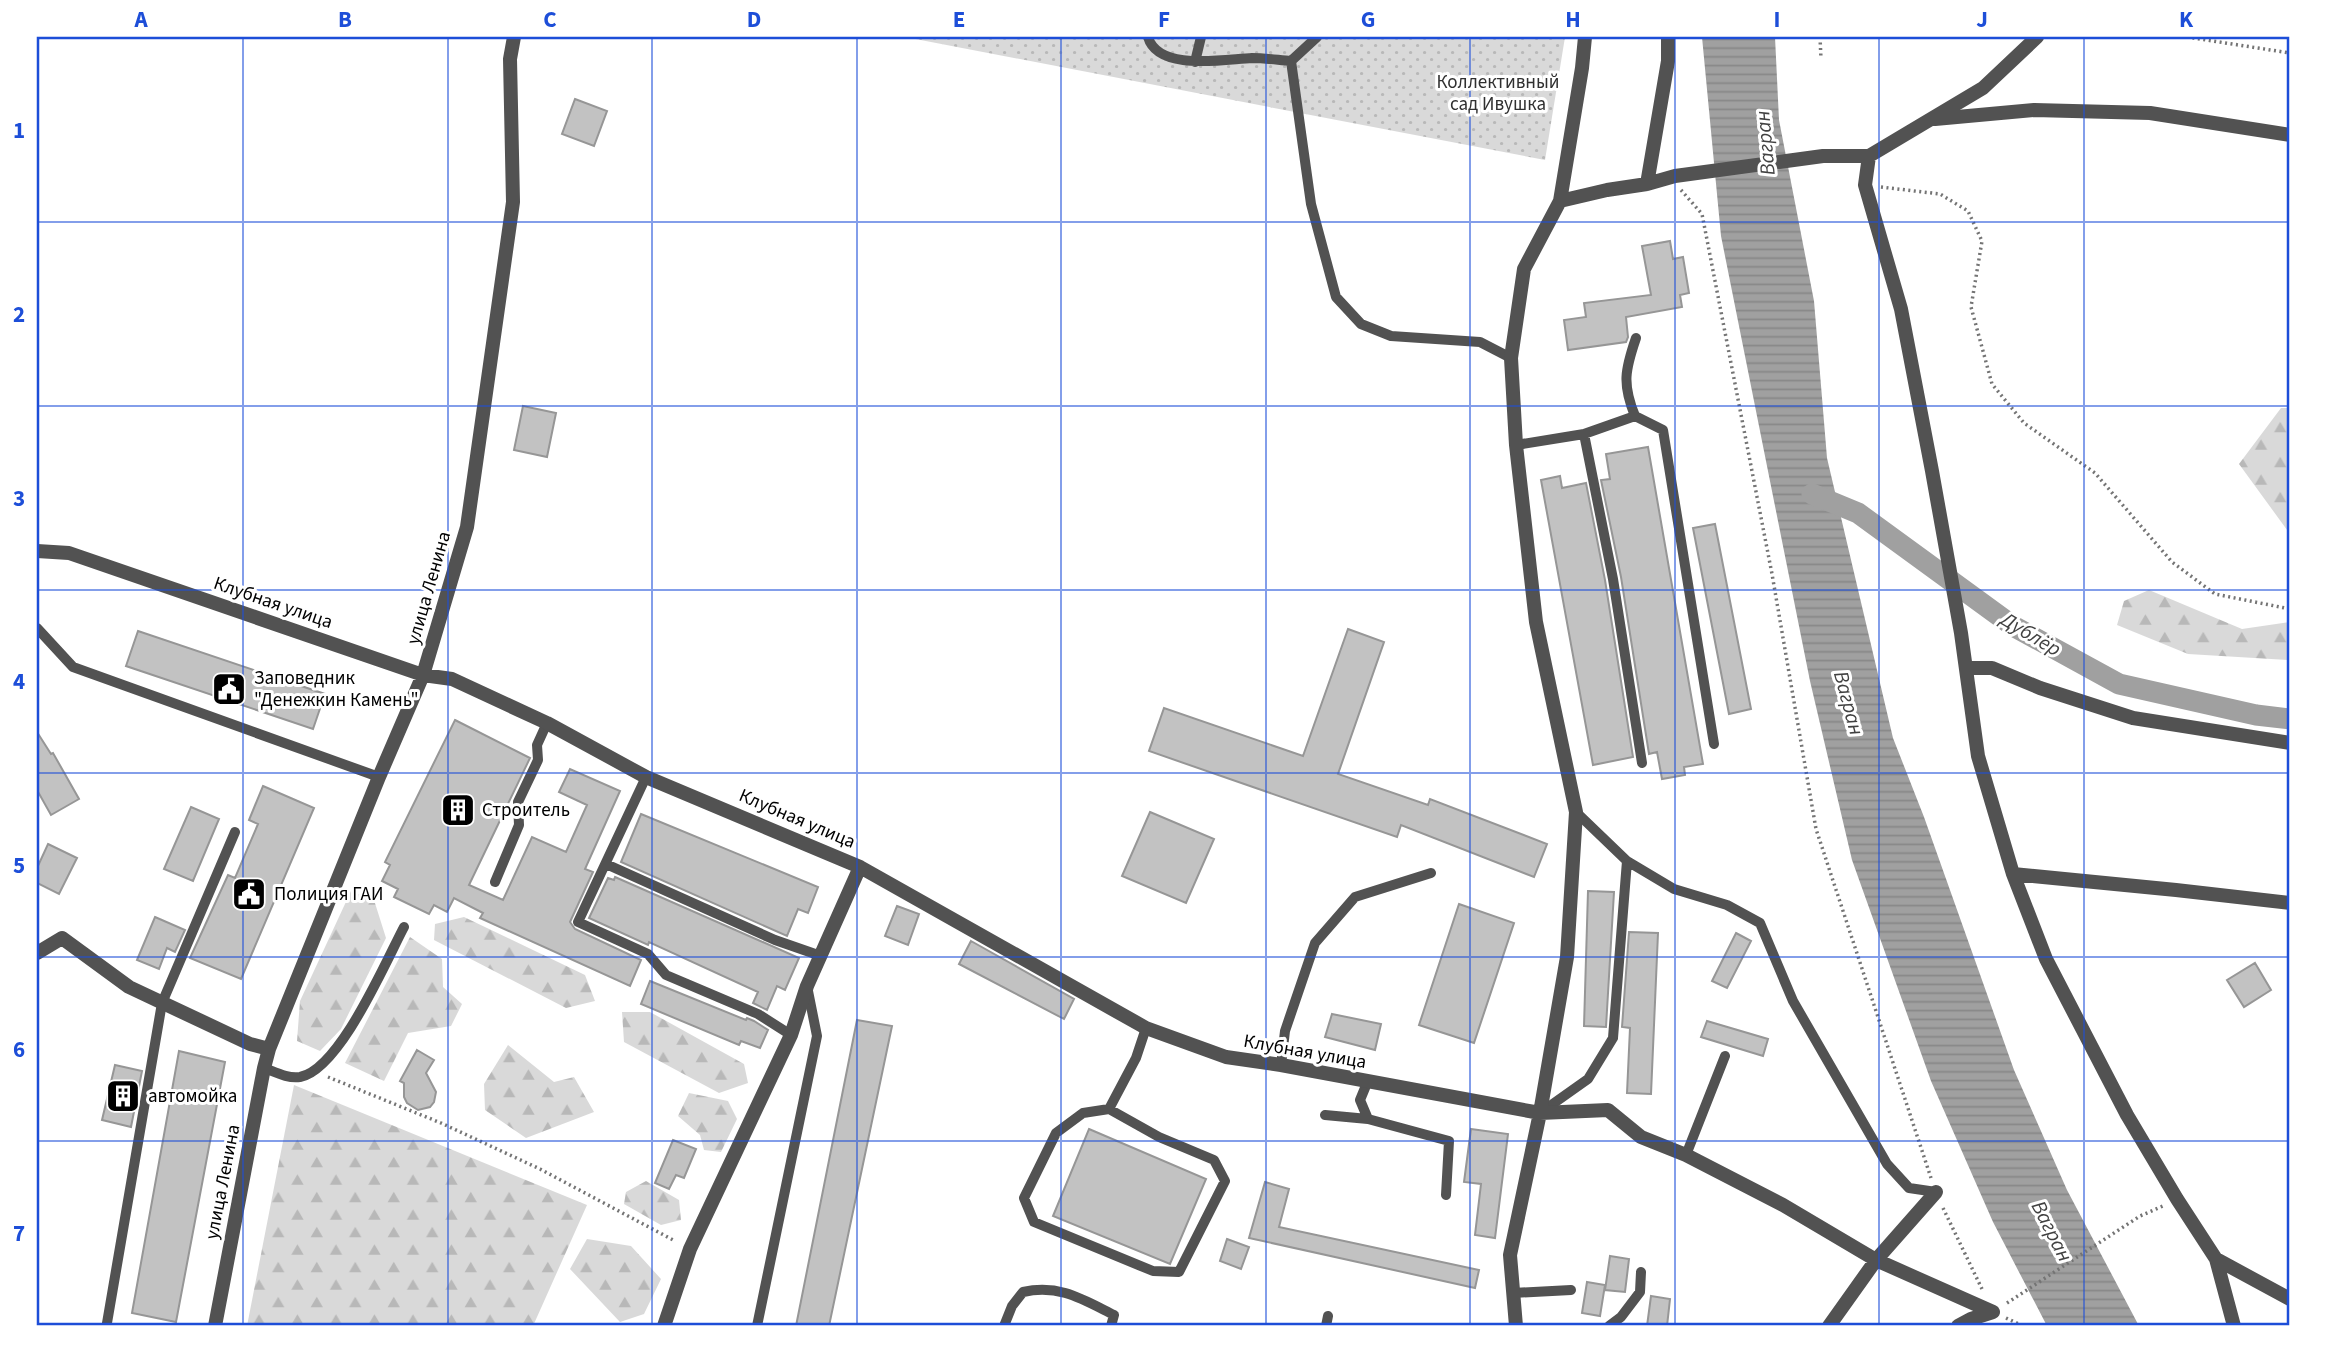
<svg xmlns="http://www.w3.org/2000/svg" width="2327" height="1363" viewBox="0 0 2327 1363" font-family="'Source Sans 3',sans-serif">
	<style>
		.grass { fill: url(#grass-dots) }
		.forest { fill: url(#forest-firs) }
		.water { fill: url(#water-rules) }
		.lines { fill: none; stroke-linecap: round; stroke-linejoin: round }
		.canal { stroke: #a0a0a0; stroke-width: 21 }
		.building { fill: #c2c2c2; stroke: #969696; stroke-width: 2 }
		.path { stroke: #747474; stroke-width: 3.5; stroke-dasharray: 2 3.5; stroke-linecap: butt }
		.service { stroke: #525252; stroke-width: 10 }
		.minor { stroke: #525252; stroke-width: 14 }
		.grid { fill: none; stroke: #1d4ed8; stroke-width: 2; stroke-opacity: 0.55 }
		.labels { text-anchor: middle; dominant-baseline: central; stroke-width: 6; stroke-linejoin: round; paint-order: stroke }
		.park-label { font-size: 19px; fill: #303030; stroke: #fff }
		.street-label { font-size: 19px; fill: #000; stroke: #fff }
		.poi-label { font-size: 19px; fill: #000; stroke: #fff; text-anchor: start }
		.water-label { font-size: 21px; font-style: italic; fill: #414141; stroke: #fff }
		.neatline { fill: none; stroke: #1d4ed8; stroke-width: 2.5 }
		.grid-label { font-size: 23px; text-anchor: middle; font-weight: bold; fill: #1d4ed8 }
	</style>
	<defs>
		<pattern id="grass-dots" width="8" height="8" patternUnits="userSpaceOnUse" patternTransform="scale(1.75)"><rect width="8" height="8" fill="#d9d9d9"/><path d="M2 2h.1M6 6h.1" fill="none" stroke="#b8b8b8" stroke-width="1.8" stroke-linecap="round"/></pattern>
		<pattern id="forest-firs" width="22" height="20" patternUnits="userSpaceOnUse" patternTransform="scale(1.75)"><rect width="22" height="20" fill="#d9d9d9"/><path d="M5 1l3.5 6h-7zM16 11l3.5 6h-7z" fill="#b8b8b8"/></pattern>
		<pattern id="water-rules" width="6" height="5" patternUnits="userSpaceOnUse" patternTransform="scale(1.75)"><rect width="6" height="5" fill="#a0a0a0"/><path d="M0 2.5h6" fill="none" stroke="#888"/></pattern>
	</defs>
	<rect width="100%" height="100%" fill="#fff"/>
	<path class="grass" d="M905,37h660l-20,123z"/>
	<path class="forest" d="M2281,408h9v126l-51,-70z
		M2149,590l93,39 48,-7v38l-102,-6 -71,-29 7,-24z
		M351,891l23,9 12,38 -45,91 -21,22 -23,-10 3,-40z
		M464,917l121,58 10,26 -29,7 -132,-68 1,-16z
		M410,937l32,22 1,28 19,17 -11,22 -43,7 -24,48 -39,-18z
		M622,1012h28l94,52 4,19 -29,10 -95,-51z
		M508,1045l46,37 20,-5 20,35 -68,26 -41,-28 -1,-26z
		M294,1085l293,120 -54,121h-286z
		M689,1093l39,8 9,18 -16,33 -17,-2 -4,-15 -22,-19z
		M646,1181l33,19 2,20 -20,5 -37,-21 2,-12z
		M587,1239l44,7 30,33 -17,35 -24,8 -50,-53z"/>
	<path class="water" d="M1702,37h73l4,83 35,181 13,157 66,280 31,79 90,253 53,120 72,136h-92l-54,-104 -62,-141 -79,-221 -42,-179 -89,-445z"/>
	<g class="lines">
		<path class="canal" d="M1812,494l46,19 155,113 106,58 137,31 34,4"/>
	</g>
	<path class="building" d="M575,99l32,12 -13,35 -32,-12z
		M1670,241l3,18 10,-2 6,36 -9,2 2,12 -56,10 2,20 -2,5 -58,8 -4,-30 22,-3 -2,-14 67,-8 -9,-49z
		M523,406l33,7 -9,44 -33,-7z
		M1648,447l55,317 -19,3 1,8 -23,4 -5,-27 -8,2 -28,-177 -20,-97 9,-1 -4,-25z
		M1560,476l2,12 24,-5 19,97 28,177 -40,8 -52,-285z
		M1715,524l36,185 -22,5 -36,-186z
		M1348,629l36,13 -46,132 90,31 2,-6 117,45 -13,33 -133,-52 -4,12 -248,-86 15,-43 139,48z
		M138,631l187,63 -12,35 -187,-63z
		M455,720l75,38 -61,127 34,15 29,-63 34,15 21,-47 -28,-13 11,-23 50,22 -35,78 8,3 -23,50 5,7 66,31 -11,26 -150,-68 3,-5 -29,-15 -7,14 -13,-7 -5,9 -35,-17 4,-8 -16,-8 8,-16 -5,-3z
		M37,732l14,22 2,-1 26,46 -28,16 -14,-25z
		M263,786l51,22 -73,171 -51,-21 38,-83 7,3 23,-54 -9,-4z
		M191,807l28,12 -26,62 -29,-12z
		M1150,812l64,27 -28,64 -64,-27z
		M641,814l177,73 -10,26 -10,-4 -11,27 -166,-74z
		M48,844l29,14 -18,36 -22,-11v-15z
		M615,877l184,81 -14,32 -8,-4 -10,24 -14,-7 5,-11 -109,-50 -1,3 -59,-27 19,-40 6,2z
		M1588,891l26,1 -8,135 -22,-1z
		M1459,904l55,19 -40,120 -55,-18z
		M897,906l22,8 -11,31 -23,-9z
		M155,917l30,13 -10,22 -8,-4 -8,21 -22,-9z
		M1629,932l29,1 -7,161 -24,-1 3,-65 -8,-1z
		M1736,933l15,8 -24,47 -15,-7z
		M971,941l103,58 -10,20 -105,-55z
		M2255,963l16,27 -27,17 -17,-27z
		M650,981l96,39 1,-2 7,3 14,9 -8,18 -19,-7 -2,4 -98,-41z
		M1332,1014l49,10 -6,26 -50,-13z
		M857,1020l35,6 -63,300h-33z
		M1707,1021l61,18 -5,17 -62,-19z
		M417,1050l17,10 -8,13 10,19 -2,10 -4,5 -12,3 -11,-7 -3,-6v-14l-4,-2z
		M179,1051l46,11 -49,260 -44,-9z
		M115,1065l27,6 -11,56 -29,-7z
		M1089,1129l117,50 -36,85 -117,-48z
		M1471,1129l37,5 -13,104 -20,-3 6,-51 -17,-2z
		M673,1140l23,9 -12,29 -8,-3 -7,14 -14,-6z
		M1265,1182l24,7 -10,38 200,43 -4,18 -226,-50z
		M1227,1239l22,8 -8,22 -21,-8z
		M1610,1256l19,3 -4,33 -20,-2z
		M1587,1282l18,3 -5,31 -18,-3z
		M1651,1296l19,3 -3,27h-20z"/>
	<g class="lines">
		<path class="path" d="M1820,37l1,22
			M2187,37l103,16
			M1881,187l59,7 28,17 14,30 -11,66 21,77 32,39 71,50 77,89 43,32 75,15
			M1681,190l21,24 70,360 44,255 115,349
			M328,1077l113,46 99,46 135,72
			M1943,1208l39,81
			M2007,1303l133,-87 23,-10
			M2006,1318l17,8"/>
		<path class="service" d="M1148,37c10,35 77,22 104,21 13,0 26,2 39,3l26,-24
			M1291,61l20,143 25,93 25,27 30,12 89,6 31,16
			M1195,62l6,-25
			M1636,338c-11,32 -14,46 -1,78l28,14 51,314
			M1584,434l29,145 29,184
			M1516,445l68,-11 51,-18
			M37,628l36,39 306,110
			M646,777l-68,145 70,32 18,21 92,39 33,21
			M1576,812l51,49 47,28 53,16 33,18 33,78 94,163 22,24 27,4
			M606,864l169,76 46,16
			M495,882l24,-57 -1,-23 20,-42 -1,-15 10,-22
			M1281,1065l4,-34 30,-88 40,-46 76,-24
			M264,1068c11,4 24,11 36,9 40,-8 85,-114 104,-150
			M1367,1083l-7,17 8,19
			M1109,1109l50,28 55,23 11,21 -46,91 -26,-1 -119,-49 -10,-24 32,-65 27,-20z
			M1109,1109l27,-51 10,-30
			M1540,1113l48,-34 25,-41 14,-177
			M1325,1115l43,4 81,22 -3,54
			M1686,1155l39,-99
			M1513,1293l58,-3
			M107,1323l55,-320 73,-171
			M757,1326l60,-290 -10,-50
			M1004,1326l8,-20 11,-14c36,-8 59,7 91,23l-3,11
			M1326,1326l2,-10
			M1609,1326l12,-9 19,-25 1,-20"/>
		<path class="minor" d="M1935,119l99,-9 116,3 140,22
			M1869,156l-4,29 36,124 31,162 29,162 17,123 35,118 33,85 81,156 50,84 39,60 18,67
			M1647,184l21,-123v-24
			M1560,201l47,-11 40,-6 28,-8 148,-20h46l114,-68 54,-51
			M37,551l32,2 354,122 29,4 95,44 99,54 214,90 286,161 80,29 55,8 259,48 68,-3 33,27 45,18 97,50 93,55 117,52
			M1966,668h26l48,20 93,30 157,25
			M2013,874l163,16 114,13
			M37,953l25,-15 67,49 121,57 19,5
			M2216,1259l74,40
			M215,1326l49,-258 5,-19 110,-272 44,-102 44,-148 46,-325 -3,-143 4,-22
			M664,1326l26,-77 101,-214 16,-49 53,-119
			M1516,1326l-6,-71 30,-142 27,-156 9,-145 -40,-190 -20,-177 -5,-87 13,-89 36,-68 22,-133 3,-31
			M1829,1326l47,-66 60,-68
			M1958,1326l13,-7 22,-7"/>
	</g>
	<path class="grid" d="M243,37v1289M448,37v1289M652,37v1289M857,37v1289M1061,37v1289M1266,37v1289M1470,37v1289M1675,37v1289M1879,37v1289M2084,37v1289M37,222h2253M37,406h2253M37,590h2253M37,773h2253M37,957h2253M37,1141h2253"/>
	<defs>
		<g id="civic-square" transform="scale(1.75)"><rect x="-9" y="-9" width="18" height="18" rx="4" fill="#000" stroke="#fff"/><path d="M-.6-6.5H3V-4.5H.6V-3L4-1V1h2V6H-6V1h2V-1L-.6-3ZM-1.2 2.5V6h2.4V2.5Z" fill="#fff"/></g>
		<g id="building-square" transform="scale(1.75)"><rect x="-9" y="-9" width="18" height="18" rx="4" fill="#000" stroke="#fff"/><path d="M-4-6H4V6H1V3H-1V6H-4ZM-2.5-4.3h1.7v1.8h-1.7ZM.8-4.3h1.7v1.8H.8ZM-2.5-1h1.7V.8h-1.7ZM.8-1h1.7V.8H.8Z" fill="#fff"/></g>
	</defs>
	<g fill-rule="evenodd">
		<use href="#civic-square" x="229" y="689"/>
		<use href="#building-square" x="458" y="810"/>
		<use href="#civic-square" x="249" y="894"/>
		<use href="#building-square" x="123" y="1096"/>
	</g>
	<g class="labels">
		<g class="park-label">
			<text x="1498" y="82">Коллективный<tspan x="1498" dy="22">сад Ивушка</tspan></text>
		</g>
		<g class="street-label">
			<text transform="translate(429 588) rotate(-74)">улица Ленина</text>
			<text transform="translate(273 603) rotate(19)">Клубная улица</text>
			<text transform="translate(797 819) rotate(23)">Клубная улица</text>
			<text transform="translate(1305 1052) rotate(10)">Клубная улица</text>
			<text transform="translate(223 1182) rotate(-79)">улица Ленина</text>
		</g>
		<g class="poi-label">
			<text x="254" y="678">Заповедник<tspan x="254" dy="22">"Денежкин Камень"</tspan></text>
			<text x="482" y="810">Строитель</text>
			<text x="274" y="894">Полиция ГАИ</text>
			<text x="148" y="1096">автомойка</text>
		</g>
		<g class="water-label">
			<text transform="translate(1765 143) rotate(-95)">Вагран</text>
			<text transform="translate(2031 634) rotate(31)">Дублёр</text>
			<text transform="translate(1849 703) rotate(75)">Вагран</text>
			<text transform="translate(2052 1231) rotate(63)">Вагран</text>
		</g>
	</g>
	<rect width="2327" height="1363" fill="none" stroke="#ffffff" stroke-width="77"/>
	<rect x="38" y="38" width="2250" height="1286" class="neatline"/>
	<g class="grid-label">
		<text x="141" y="27">A</text>
		<text x="345" y="27">B</text>
		<text x="550" y="27">C</text>
		<text x="754" y="27">D</text>
		<text x="959" y="27">E</text>
		<text x="1164" y="27">F</text>
		<text x="1368" y="27">G</text>
		<text x="1573" y="27">H</text>
		<text x="1777" y="27">I</text>
		<text x="1982" y="27">J</text>
		<text x="2186" y="27">K</text>
		<text x="19" y="138">1</text>
		<text x="19" y="322">2</text>
		<text x="19" y="506">3</text>
		<text x="19" y="689">4</text>
		<text x="19" y="873">5</text>
		<text x="19" y="1057">6</text>
		<text x="19" y="1241">7</text>
	</g>
</svg>
